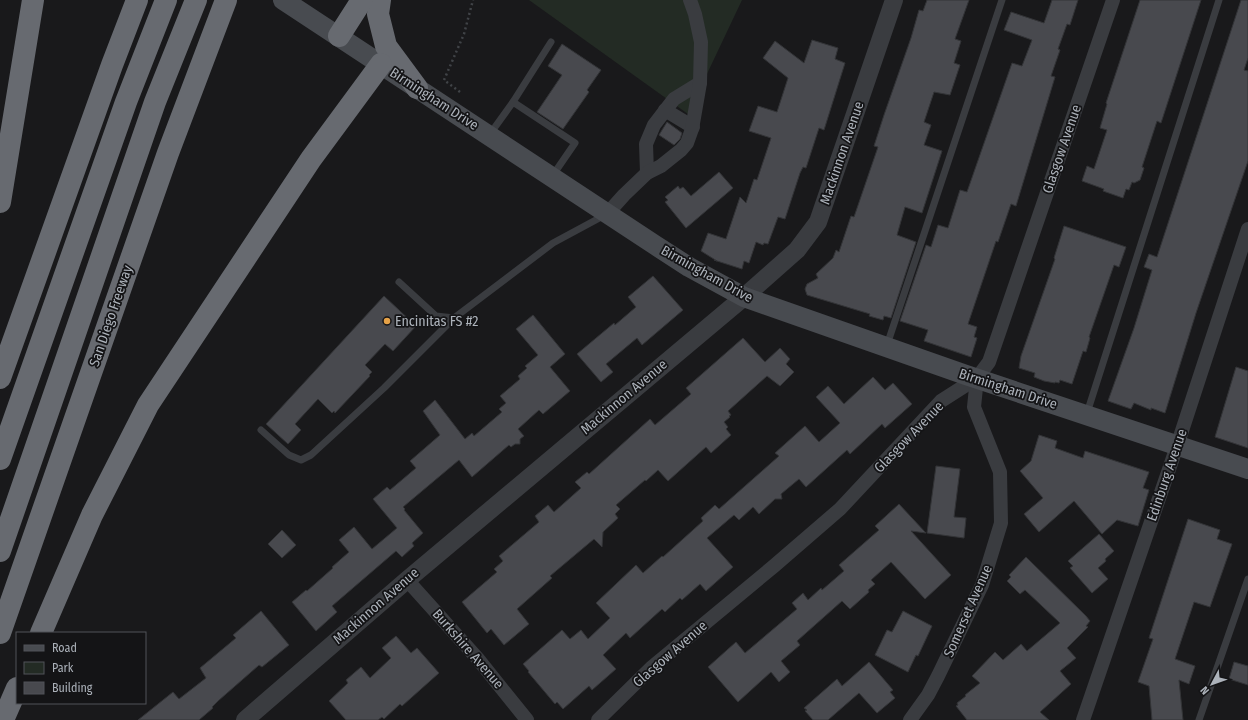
<svg xmlns="http://www.w3.org/2000/svg" width="1248" height="720" font-family="'Fira Sans Condensed',sans-serif">
<style>
.green{fill:#232b24}
.building{fill:#48494e;stroke:#333437}
.lines{fill:none;stroke-linecap:round;stroke-linejoin:round}
.path{stroke:#404347;stroke-width:2.5;stroke-dasharray:2 3;stroke-linecap:butt}
.service{stroke:#3a3c40;stroke-width:7}
.minor{stroke:#3a3c40;stroke-width:14}
.tertiary{stroke:#3a3c40;stroke-width:18}
.secondary{stroke:#484b50;stroke-width:20}
.motorway{stroke:#676a70;stroke-width:22}
.poi-dot{fill:#e5a147;stroke:#141416;stroke-width:1.5}
.labels{text-anchor:middle;dominant-baseline:central;stroke-width:3.5;stroke-linejoin:round;paint-order:stroke}
.street-label{font-size:14px;fill:#acb2ba;stroke:#141416}
.poi-label{font-size:14px;fill:#acb2ba;stroke:#141416;text-anchor:start}
</style>
<rect width="100%" height="100%" fill="#19191b"/>
<polygon class="green" points="529,0 742,0 688,114"/>
<g class="building">
<polygon points="927,0 969,0 955,39 961,41 954,63 960,65 950,95 934,92 924,122 931,125 924,145 942,151 922,213 905,207 897,235 916,242 891,318 884,316 883,320 869,316 870,314 807,295 805,289 807,284 818,278 816,274 833,258 836,250 839,252 851,216 854,217 878,147 874,146 884,115 911,38 919,10 923,11"/>
<polygon points="1052,0 1078,0 1070,25 1067,24 1058,49 1060,50 1051,76 1055,77 1016,206 1011,204 998,242 996,241 968,324 977,327 974,337 977,338 971,357 924,341 928,330 900,321 926,245 931,247 938,225 948,228 960,190 967,192 1012,63 1022,66 1032,40 1004,30 1011,12 1044,23"/>
<polygon points="1140,0 1201,0 1161,123 1157,121 1142,167 1144,168 1140,180 1134,183 1132,182 1129,190 1126,189 1123,198 1103,191 1104,189 1082,181 1087,166 1094,169 1107,130 1100,128 1107,104 1106,103"/>
<polygon points="1241,0 1248,0 1248,58 1244,70 1248,71 1248,161 1196,313 1165,413 1151,408 1151,410 1134,403 1131,409 1108,401 1134,328 1152,270 1144,267 1149,254 1157,257"/>
<polygon points="812,40 838,48 835,59 845,63 824,130 819,128 806,168 803,167 800,173 785,219 778,217 768,244 764,243 763,245 756,242 749,263 744,261 742,269 714,260 717,261 701,251 708,233 726,239 740,197 746,203 754,179 757,180 771,138 749,131 758,106 777,112 788,78 763,58 775,41 804,63"/>
<polygon points="562,44 601,70 587,90 589,92 563,129 537,112 562,75 548,66"/>
<polygon points="667,122 682,133 680,139 674,145 659,135"/>
<polygon points="719,172 733,188 686,228 665,202 668,200 665,197 678,186 680,189 683,187 691,196"/>
<polygon points="1064,226 1126,247 1119,267 1114,265 1089,337 1090,338 1086,352 1083,351 1072,384 1060,380 1059,383 1055,382 1055,383 1044,381 1034,377 1035,373 1019,368 1021,356 1055,259 1054,258"/>
<polygon points="653,276 683,310 642,345 637,338 606,364 613,372 601,382 577,354 614,323 615,325 636,307 628,297"/>
<polygon points="384,296 416,326 393,351 385,344 365,365 372,372 369,375 370,376 335,413 334,411 332,413 318,399 295,424 301,430 288,444 266,424"/>
<polygon points="533,315 565,354 550,367 570,391 543,414 539,410 518,429 524,436 520,439 520,444 515,444 511,447 509,445 472,477 459,460 403,507 405,509 404,510 423,533 412,543 414,546 402,557 396,551 332,606 337,612 316,631 292,602 306,590 307,591 333,568 332,567 349,552 339,540 354,527 372,549 397,528 373,499 387,487 390,490 416,468 410,461 440,435 423,411 435,400 465,439 472,433 474,436 502,412 499,409 506,403 500,396 520,379 518,376 527,368 525,366 538,355 516,329"/>
<polygon points="743,338 765,362 780,348 790,359 786,364 794,372 780,386 767,376 728,411 731,415 729,416 730,417 724,422 728,427 726,429 731,435 711,453 706,447 668,481 658,470 646,481 645,480 616,505 620,509 615,514 618,518 603,532 602,547 594,539 550,576 552,578 517,609 529,624 504,645 491,629 487,633 462,602 497,572 494,569 503,561 499,556 539,522 535,516 548,505 554,512 581,488 575,482 587,472 589,474 650,419 655,425 691,394 686,388"/>
<polygon points="1236,367 1248,371 1248,448 1215,437"/>
<polygon points="873,377 885,390 893,383 912,404 885,428 882,424 850,454 847,450 806,487 799,479 781,494 782,499 775,499 759,514 753,507 739,520 734,515 707,538 733,567 706,591 700,584 682,600 680,598 665,612 662,609 630,638 626,633 603,655 616,669 592,690 589,686 563,709 557,702 555,704 528,672 529,671 523,664 562,630 570,639 581,630 588,639 610,618 596,603 636,565 643,573 662,556 663,557 703,521 701,518 715,505 719,509 779,456 775,453 805,426 819,442 840,423 816,397 828,386 844,404"/>
<polygon points="1039,435 1057,441 1055,448 1083,458 1085,451 1149,472 1143,488 1149,490 1138,526 1117,520 1102,534 1074,501 1039,532 1024,514 1043,498 1020,471 1031,461"/>
<polygon points="936,466 960,469 954,517 966,518 964,538 927,533"/>
<polygon points="899,504 926,533 911,531 951,575 925,599 891,562 871,580 875,584 868,590 869,592 850,609 842,601 797,641 800,645 781,661 790,672 779,682 771,672 738,702 708,667 736,642 745,653 797,609 792,603 803,593 808,600 821,588 822,590 844,571 839,565 879,530 875,526"/>
<polygon points="1188,519 1220,530 1217,539 1232,544 1210,607 1194,602 1175,659 1195,666 1189,684 1179,680 1183,720 1152,720 1149,686 1138,682 1153,639 1149,638"/>
<polygon points="282,530 296,545 282,558 268,544"/>
<polygon points="1099,534 1114,551 1105,559 1106,561 1098,568 1108,579 1092,593 1070,568 1073,566 1068,561"/>
<polygon points="1026,557 1086,616 1090,621 1086,626 1088,627 1067,648 1076,658 1060,671 1071,684 1040,712 1049,720 967,720 956,706 958,705 957,703 966,696 965,695 980,683 972,676 995,652 1003,660 1021,644 1027,651 1060,623 1025,590 1020,594 1007,581 1011,577 1009,575"/>
<polygon points="261,611 289,645 262,667 259,665 258,666 218,701 212,707 213,708 199,720 138,720 173,692 179,699 206,678 200,668 236,638 233,635"/>
<polygon points="903,611 932,626 918,656 916,655 908,672 875,655 887,630 892,632"/>
<polygon points="396,636 411,653 417,648 439,673 402,706 400,704 384,719 382,717 378,720 346,720 329,701 348,683 346,680 361,667 370,678 391,658 382,648"/>
<polygon points="869,662 893,690 890,692 895,698 877,713 859,693 828,720 813,720 805,711 807,710 804,708 837,679 842,686"/>
<polygon points="1234,662 1248,666 1248,685 1229,679"/>
</g>
<g class="lines">
<polyline class="path" points="460,92 444,80 464,34 473,0"/>
<g class="service">
<polyline points="513,102 551,42"/>
<polyline points="490,134 513,102 575,143 553,175"/>
<polyline points="399,282 436,316 454,318"/>
<polyline points="887,345 1002,0"/>
<polyline points="1087,413 1219,0"/>
<polyline points="261,430 289,455 301,460 311,455 384,388 454,318 553,243 605,215"/>
<polyline points="1199,720 1248,579"/>
</g>
<g class="minor">
<polyline points="665,110 693,127"/>
<polyline points="647,173 646,144 654,125 674,99 700,83"/>
<polyline points="607,214 624,195 647,173 661,166 681,150 687,143 692,129 700,83 701,42 695,14 690,0"/>
<polyline points="407,580 478,659 527,720"/>
<polyline points="598,720 651,668 774,566 840,509 941,401 977,378 989,362 1113,0"/>
<polyline points="910,720 928,695 938,676 982,585 1001,523 1000,472 974,407 977,378"/>
<polyline points="1083,720 1177,446 1248,229"/>
</g>
<polyline class="tertiary" points="245,720 407,580 744,297 797,250 818,222 894,0"/>
<polyline class="secondary" points="283,0 655,245 689,267 744,297 966,375 1248,469"/>
<g class="motorway">
<polyline points="380,0 378,14 386,46 417,88"/>
<polyline points="339,36 362,0"/>
<polyline points="0,202 33,0"/>
<polyline points="0,378 112,65 137,0"/>
<polyline points="0,459 126,102 166,0"/>
<polyline points="0,551 155,102 196,0"/>
<polyline points="0,633 168,153 226,0"/>
<polyline points="41,633 92,515 148,405 311,159 381,64"/>
<polyline points="3,720 17,688"/>
</g>
</g>
<circle class="poi-dot" cx="387" cy="321" r="4"/>
<g class="labels">
<g class="street-label">
<text transform="translate(434 99) rotate(33)">Birmingham Drive</text>
<text transform="translate(1062 149) rotate(-71)">Glasgow Avenue</text>
<text transform="translate(842 153) rotate(-71)">Mackinnon Avenue</text>
<text transform="translate(707 274) rotate(29)">Birmingham Drive</text>
<text transform="translate(111 316) rotate(-71)">San Diego Freeway</text>
<text transform="translate(1008 389) rotate(18)">Birmingham Drive</text>
<text transform="translate(624 397) rotate(-40)">Mackinnon Avenue</text>
<text transform="translate(909 437) rotate(-46)">Glasgow Avenue</text>
<text transform="translate(1167 475) rotate(-71)">Edinburg Avenue</text>
<text transform="translate(376 606) rotate(-41)">Mackinnon Avenue</text>
<text transform="translate(968 611) rotate(-66)">Somerset Avenue</text>
<text transform="translate(468 649) rotate(49)">Burkshire Avenue</text>
<text transform="translate(670 654) rotate(-41)">Glasgow Avenue</text>
</g>
<g class="poi-label">
<text x="395" y="321">Encinitas FS #2</text>
</g>
</g>
<rect x="16" y="632" width="130" height="72" fill="#141416" stroke="#515358"/>
<rect x="24" y="645" width="20" height="6" fill="#484b50" stroke="#515358"/>
<text x="52" y="652" font-size="12" fill="#acb2ba">Road</text>
<rect x="24" y="662" width="20" height="12" fill="#232b24" stroke="#515358"/>
<text x="52" y="672" font-size="12" fill="#acb2ba">Park</text>
<rect x="24" y="682" width="20" height="12" fill="#48494e" stroke="#515358"/>
<text x="52" y="692" font-size="12" fill="#acb2ba">Building</text>
<g transform="translate(1212 684) rotate(229)" stroke="#141416" stroke-width="3" paint-order="stroke">
<path d="M0-3L7 15L0 10L-7 15Z" fill="#acb2ba"/>
<text y="-6" font-size="11" font-weight="bold" text-anchor="middle" fill="#acb2ba">N</text>
</g>
</svg>
